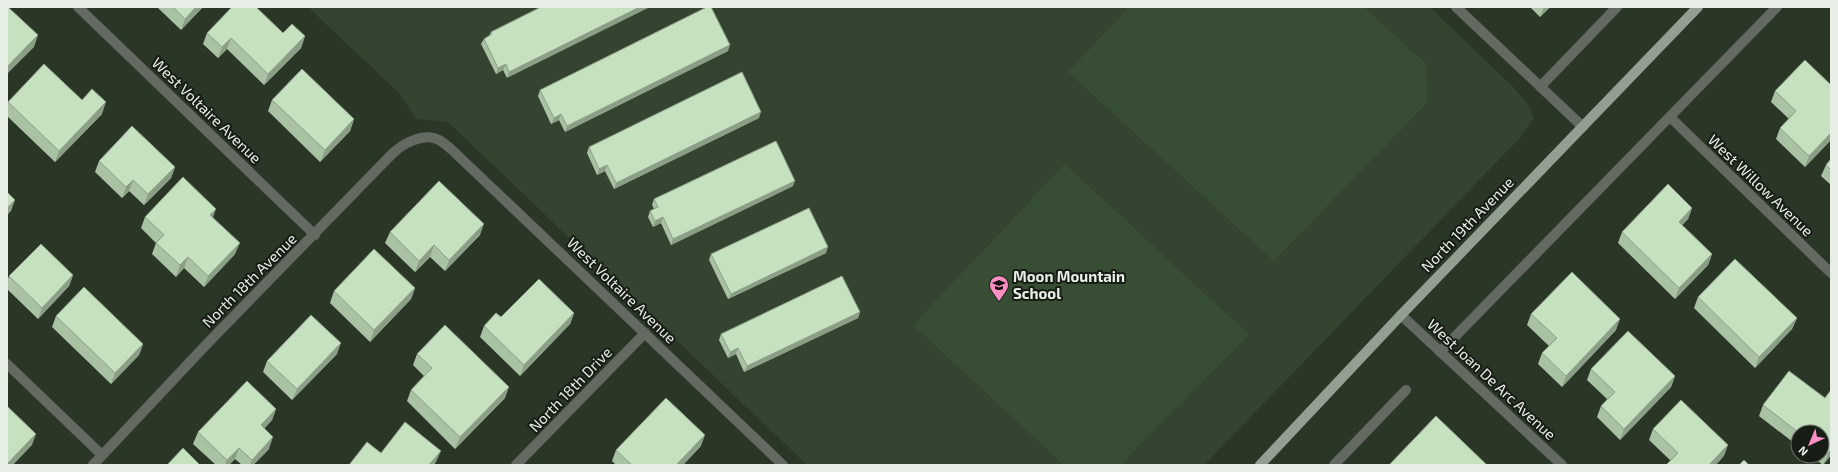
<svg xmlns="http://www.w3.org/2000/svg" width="1838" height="472" font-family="'Exo 2',sans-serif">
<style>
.built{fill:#344430}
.green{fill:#384e34}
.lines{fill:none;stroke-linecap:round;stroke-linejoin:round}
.street{stroke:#646a62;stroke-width:10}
.primary{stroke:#93a091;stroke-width:10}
.wall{fill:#aac2a4}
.shaded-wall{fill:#8b9e86}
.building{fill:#c6e1bf;stroke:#8b9e86}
.labels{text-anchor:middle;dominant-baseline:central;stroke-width:4;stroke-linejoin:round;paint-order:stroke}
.street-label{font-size:15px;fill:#e7efe6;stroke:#171c15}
.poi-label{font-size:15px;font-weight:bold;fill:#e7efe6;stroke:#171c15;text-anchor:start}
</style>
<rect width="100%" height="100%" fill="#2a3727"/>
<polygon class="built" points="308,7 1430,7 1513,87 1528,104 1534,118 1519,139 1204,465 807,465 448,122 416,119 399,93"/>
<g class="green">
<polygon points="1129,7 1364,7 1426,64 1427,103 1274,261 1068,72"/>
<polygon points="1065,164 1249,335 1120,465 1064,465 913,325"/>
</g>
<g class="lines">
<g class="street">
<polyline points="78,7 315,235"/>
<polyline points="1456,7 1582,126"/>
<polyline points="1541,86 1617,7"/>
<polyline points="1671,118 1831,273"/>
<polyline points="1401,315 1562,465"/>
<polyline points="1440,352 1777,7"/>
<polyline points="7,364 102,455"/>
<path d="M93 465 204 347 391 155C402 144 423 132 439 140 443 142 447 146 451 149L783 465"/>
<polyline points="516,465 645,333"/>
<polyline points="1334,465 1406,390"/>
</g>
<polyline class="primary" points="1260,465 1401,315 1698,7"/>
</g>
<g class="wall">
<polygon points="157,7 203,7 181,30"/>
<polygon points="541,7 507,78 503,70 496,74 481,44 484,39 489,36 491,32"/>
<polygon points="1530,7 1550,7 1540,17"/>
<polygon points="207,33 283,33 305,36 301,48 264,85 227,49 218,58 203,44"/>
<polygon points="728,51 565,132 559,120 551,124 538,96 540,90"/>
<polygon points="1775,91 1831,140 1805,167 1776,139 1780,128 1789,119 1771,102"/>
<polygon points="82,100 102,114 55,162 7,116 7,104 8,102"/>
<polygon points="272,100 354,119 350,131 320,162 268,111"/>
<polygon points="759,118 614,189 605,171 597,175 587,153 589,147"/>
<polygon points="1831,159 1831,185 1821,176 1826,165"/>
<polygon points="99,161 175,167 171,178 144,205 129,191 122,198 95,172"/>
<polygon points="793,186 671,245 661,223 653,227 648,217 650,211 654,209 652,205 654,199"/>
<polygon points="1692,208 1688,219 1682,225 1712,254 1708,265 1675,299 1618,243 1622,232"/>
<polygon points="145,217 213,217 235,254 204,287 184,268 176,277 152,254 156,243 141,228"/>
<polygon points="390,232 480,235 445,271 430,257 415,272 385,243"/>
<polygon points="826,253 728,299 709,260 711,254"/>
<polygon points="73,275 69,286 38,319 7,289 7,282 9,276"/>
<polygon points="415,288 411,299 370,342 330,303 334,291"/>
<polygon points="1698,297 1797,318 1792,329 1755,368 1694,308"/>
<polygon points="860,312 858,318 744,372 736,354 728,358 719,340 721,334"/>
<polygon points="574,313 570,324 520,376 480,337 484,326 501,317"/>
<polygon points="1531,314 1616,330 1562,387 1538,364 1542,353 1549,346 1527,325"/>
<polygon points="56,316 143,344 139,355 111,384 52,327"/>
<polygon points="337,354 292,400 263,372 267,361"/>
<polygon points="417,354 505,398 455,449 407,401 411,390 424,376 413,365"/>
<polygon points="1591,369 1675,376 1671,387 1620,440 1597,417 1601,406 1607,399 1587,380"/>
<polygon points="1831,390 1831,455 1823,465 1811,456 1822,456 1822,432 1798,432 1798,446 1759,416 1763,405 1825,398"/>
<polygon points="276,409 272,420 264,429 269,449 253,465 242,465 235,459 229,465 216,465 193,444 198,432"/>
<polygon points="1653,429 1724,456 1670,460 1649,440"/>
<polygon points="701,446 683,465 616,465 612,461 616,450"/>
</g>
<g class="shaded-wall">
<polygon points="196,7 203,7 181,30 185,19"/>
<polygon points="640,7 650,7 507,78 509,72"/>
<polygon points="1544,7 1550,7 1540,17"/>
<polygon points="38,35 34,47 7,74 7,67"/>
<polygon points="305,36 301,48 264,85 268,74"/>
<polygon points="231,38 227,49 218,58 222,47"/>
<polygon points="730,45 728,51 565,132 567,126"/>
<polygon points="506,64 503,70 496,74 498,68"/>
<polygon points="106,102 102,114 55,162 59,151"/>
<polygon points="761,112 759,118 614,189 616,183"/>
<polygon points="561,114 559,120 551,124 554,118"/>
<polygon points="354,119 350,131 320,162 325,150"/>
<polygon points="1831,133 1831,140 1805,167 1809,156"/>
<polygon points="607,165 605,171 597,175 599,169"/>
<polygon points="175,167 171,178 144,205 148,194"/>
<polygon points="133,180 129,191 122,198 126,187"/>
<polygon points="795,181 793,186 671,245 673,239"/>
<polygon points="15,200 11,211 7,215 7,208"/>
<polygon points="1692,208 1688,219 1675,233 1679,222"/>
<polygon points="216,209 212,220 210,215"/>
<polygon points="663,217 661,223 653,227 655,221"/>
<polygon points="484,224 480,235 445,271 449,260"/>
<polygon points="240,243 235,254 204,287 208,276"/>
<polygon points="434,245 430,257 415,272 419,261"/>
<polygon points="828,247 826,253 728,299 731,294"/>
<polygon points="1712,254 1708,265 1675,299 1679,288"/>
<polygon points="188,257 184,268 176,277 180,265"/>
<polygon points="73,275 69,286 38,319 42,308"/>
<polygon points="415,288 411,299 370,342 374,330"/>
<polygon points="860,312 858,318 744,372 747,366"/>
<polygon points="574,313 570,324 520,376 524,365"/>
<polygon points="1797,318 1792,329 1755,368 1759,357"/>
<polygon points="1620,319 1616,330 1562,387 1566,376"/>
<polygon points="341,343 337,354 292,400 297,389"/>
<polygon points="143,344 139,355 111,384 115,373"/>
<polygon points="738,348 736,354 728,358 730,352"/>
<polygon points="1675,376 1671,387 1620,440 1624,429"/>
<polygon points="509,387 505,398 455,449 460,437"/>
<polygon points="276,409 272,420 257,436 261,425"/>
<polygon points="36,434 32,445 13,465 7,465 7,464"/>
<polygon points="705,435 701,446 683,465 676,465"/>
<polygon points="273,437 269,449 253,465 250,465 252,460"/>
<polygon points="1728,445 1724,456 1716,465 1709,465"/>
<polygon points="239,448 235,459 229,465 225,465 227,460"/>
<polygon points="1831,449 1831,455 1823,465 1828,454"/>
<polygon points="441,451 436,462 434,465 429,465"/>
</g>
<g class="building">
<polygon points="7,7 8,7 38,35 7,67"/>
<polygon points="173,7 196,7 185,19"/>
<polygon points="232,7 256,7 283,33 292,24 305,36 268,74 231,38 222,47 207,33"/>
<polygon points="541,7 640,7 509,72 506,64 498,68 484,39 492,34 491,32"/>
<polygon points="707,7 711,7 730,45 567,126 561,114 554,118 540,90"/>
<polygon points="1805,60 1831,85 1831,133 1809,156 1780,128 1796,111 1775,91"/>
<polygon points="44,64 82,100 92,89 106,102 59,151 8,102"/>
<polygon points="302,69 354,119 325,150 272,100"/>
<polygon points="742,72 761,112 616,183 607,165 599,169 589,147"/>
<polygon points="132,126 175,167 148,194 133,180 126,187 99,161"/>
<polygon points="776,141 795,181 673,239 663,217 655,221 650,211 658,207 654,199"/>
<polygon points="1831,159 1831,170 1826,165"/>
<polygon points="183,177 216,209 210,215 240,243 208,276 188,257 180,265 156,243 164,235 145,217"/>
<polygon points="439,181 484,224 449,260 434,245 419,261 390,232"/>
<polygon points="1668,184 1692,208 1679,222 1712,254 1679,288 1622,232"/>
<polygon points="7,192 15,200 7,208"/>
<polygon points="809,208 828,247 731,294 711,254"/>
<polygon points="41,244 73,275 42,308 9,276"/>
<polygon points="374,249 415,288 374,330 334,291"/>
<polygon points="1735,259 1797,318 1759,357 1698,297"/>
<polygon points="1572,272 1620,319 1566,376 1542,353 1557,338 1531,314"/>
<polygon points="842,276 860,312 747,366 738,348 730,352 721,334"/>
<polygon points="539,279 574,313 524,365 484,326 496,313 501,317"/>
<polygon points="84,287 143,344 115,373 56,316"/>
<polygon points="311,315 341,343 297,389 267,361"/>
<polygon points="445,325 509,387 460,437 411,390 432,368 417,354"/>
<polygon points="1628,331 1675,376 1624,429 1601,406 1615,392 1591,369"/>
<polygon points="1789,371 1825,398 1831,390 1831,449 1828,454 1822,450 1822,432 1798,432 1763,405"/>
<polygon points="247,381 276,409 261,425 273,437 252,460 239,448 227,460 198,432"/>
<polygon points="666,398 705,435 676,465 632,465 616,450"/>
<polygon points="1681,400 1728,445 1709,465 1666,465 1678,453 1653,429"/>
<polygon points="7,406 36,434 7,464"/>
<polygon points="1436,416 1487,465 1389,465"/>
<polygon points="405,422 441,451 429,465 349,465 367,442 381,453"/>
<polygon points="183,448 200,465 167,465"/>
<polygon points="1744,460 1749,465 1739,465"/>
</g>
<defs>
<g id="school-pin" transform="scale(1)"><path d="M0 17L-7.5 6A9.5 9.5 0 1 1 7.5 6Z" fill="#fb8fc4" stroke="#171c15"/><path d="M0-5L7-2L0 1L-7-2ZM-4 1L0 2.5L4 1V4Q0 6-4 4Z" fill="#111"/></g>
</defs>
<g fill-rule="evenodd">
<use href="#school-pin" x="999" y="285"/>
</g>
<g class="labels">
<g class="street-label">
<text transform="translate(207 110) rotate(44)">West Voltaire Avenue</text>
<text transform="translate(1761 185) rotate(44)">West Willow Avenue</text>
<text transform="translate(1467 224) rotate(-46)">North 19th Avenue</text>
<text transform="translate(249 280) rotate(-45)">North 18th Avenue</text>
<text transform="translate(622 290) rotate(44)">West Voltaire Avenue</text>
<text transform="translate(1492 379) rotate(43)">West Joan De Arc Avenue</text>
<text transform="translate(570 389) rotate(-46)">North 18th Drive</text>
</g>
<g class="poi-label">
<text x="1013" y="276">Moon Mountain<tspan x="1013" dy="17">School</tspan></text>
</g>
</g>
<rect width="1838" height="472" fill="none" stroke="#e7efe6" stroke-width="16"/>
<g transform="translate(1810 444) rotate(224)"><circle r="19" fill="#171c15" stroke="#6a7069"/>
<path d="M0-3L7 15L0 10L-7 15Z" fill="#fb8fc4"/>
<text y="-6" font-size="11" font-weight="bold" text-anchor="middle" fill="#e7efe6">N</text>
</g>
</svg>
